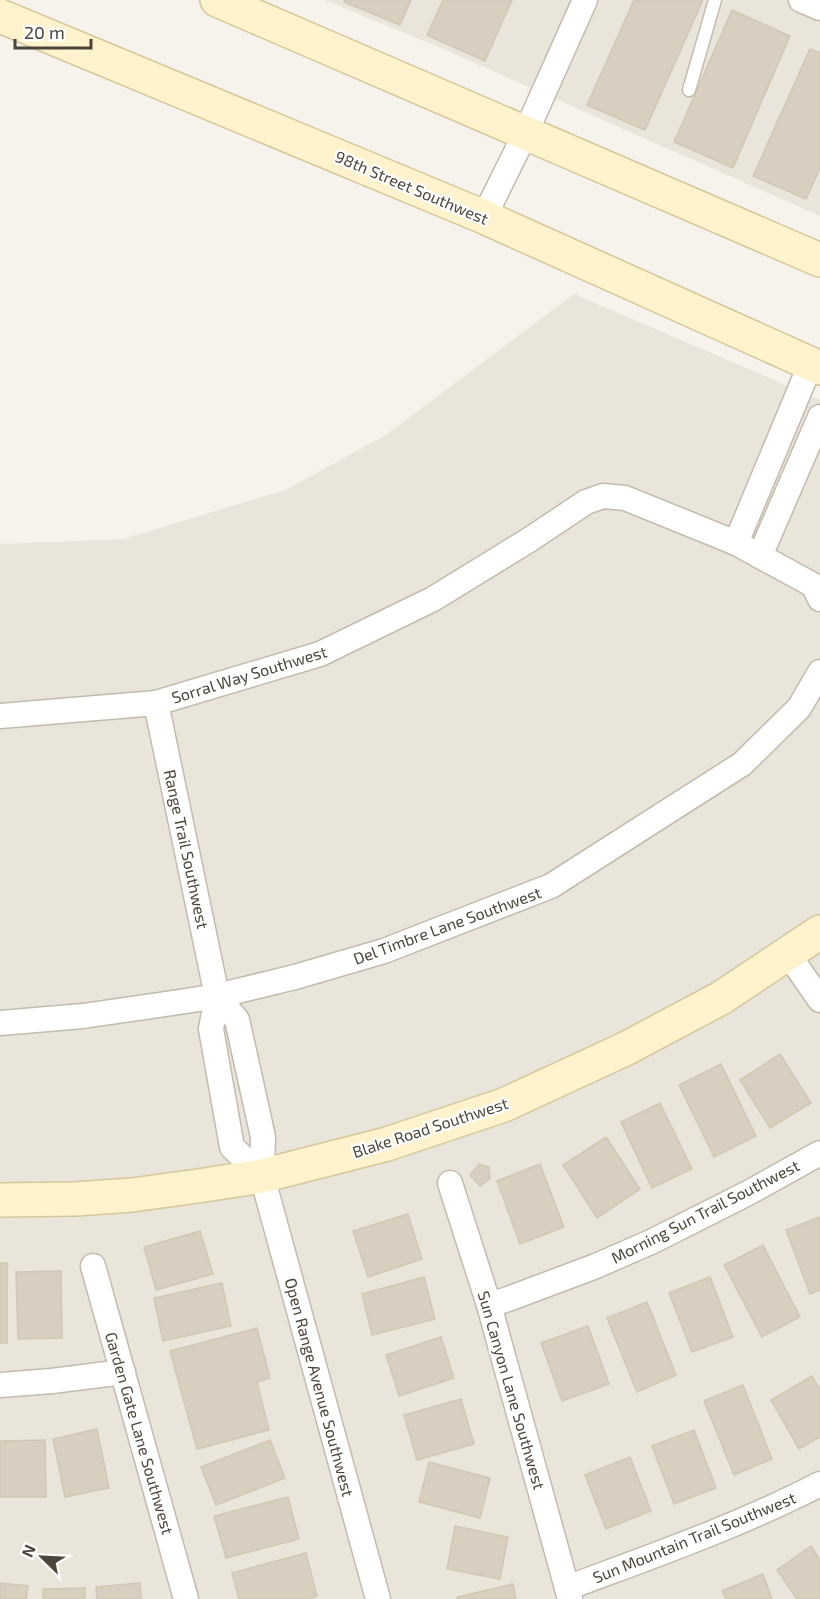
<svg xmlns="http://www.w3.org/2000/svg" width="820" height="1599" font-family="'Exo 2',sans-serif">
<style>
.residential{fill:#eae5da}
.building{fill:#d8cfc1;stroke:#d3c7b4;stroke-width:1.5}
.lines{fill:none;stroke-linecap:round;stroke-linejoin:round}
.lane-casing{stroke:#c2bbae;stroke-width:15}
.street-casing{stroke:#c2bbae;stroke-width:27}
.secondary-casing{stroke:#d6c79b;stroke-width:36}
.lane{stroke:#fff;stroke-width:12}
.street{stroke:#fff;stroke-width:24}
.secondary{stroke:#fff3cd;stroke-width:33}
.labels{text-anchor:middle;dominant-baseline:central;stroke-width:4.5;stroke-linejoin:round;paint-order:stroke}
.street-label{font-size:16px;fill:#4b4439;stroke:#fff}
</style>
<rect width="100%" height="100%" fill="#f6f3ec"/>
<g class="residential">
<polygon points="324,0 820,0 820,216 441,48"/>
<polygon points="574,294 820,400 820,1599 0,1599 0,544 123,539 285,490 386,435"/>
</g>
<g class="building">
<polygon points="345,0 411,0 400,25 344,2"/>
<polygon points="443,0 512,0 485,61 427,35"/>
<polygon points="634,0 703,0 645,130 587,105"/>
<polygon points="732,10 790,36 733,168 674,142"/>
<polygon points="810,49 820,53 820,168 806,199 753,176"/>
<polygon points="780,1054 811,1103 770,1128 740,1080"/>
<polygon points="721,1064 756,1136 714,1157 679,1085"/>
<polygon points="660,1103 692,1169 652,1188 621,1122"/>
<polygon points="606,1137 640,1189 597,1218 563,1165"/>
<polygon points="479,1164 489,1167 490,1179 480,1186 470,1175"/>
<polygon points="540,1164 564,1227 520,1244 497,1181"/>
<polygon points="408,1214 422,1259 368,1277 353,1231"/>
<polygon points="820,1217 820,1290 810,1294 786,1230"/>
<polygon points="200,1231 213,1274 156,1290 144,1247"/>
<polygon points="763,1245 800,1317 762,1337 724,1265"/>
<rect x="0" y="1263" width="7" height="80"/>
<polygon points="61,1271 62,1338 18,1339 16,1272"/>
<polygon points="424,1277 435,1319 372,1335 362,1294"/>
<polygon points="710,1277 733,1337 692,1352 669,1293"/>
<polygon points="222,1283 231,1326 163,1341 154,1298"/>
<polygon points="647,1302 676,1375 637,1392 607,1318"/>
<polygon points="588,1326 609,1384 562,1401 541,1343"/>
<polygon points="257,1328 270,1378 257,1382 269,1430 197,1449 170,1351"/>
<polygon points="441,1337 454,1378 399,1396 386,1355"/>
<polygon points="812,1376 820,1390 820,1437 799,1449 771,1400"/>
<polygon points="743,1385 772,1459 734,1475 704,1401"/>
<polygon points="461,1399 474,1444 417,1460 404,1415"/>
<polygon points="97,1429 109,1488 65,1497 53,1439"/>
<polygon points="694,1430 716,1488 674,1504 652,1446"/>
<polygon points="45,1440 46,1497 0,1497 0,1441"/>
<polygon points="270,1440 285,1478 216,1505 201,1467"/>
<polygon points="630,1457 651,1511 606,1529 585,1475"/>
<polygon points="429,1462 490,1478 480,1518 419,1502"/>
<polygon points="288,1497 299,1539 226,1558 214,1516"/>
<polygon points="455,1526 508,1537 500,1579 447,1569"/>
<polygon points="811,1546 820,1560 820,1599 797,1599 777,1570"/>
<polygon points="306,1553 317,1596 308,1599 239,1599 232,1573"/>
<polygon points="763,1574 772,1599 726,1599 722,1591"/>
<polygon points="0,1583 28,1586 26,1599 0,1599"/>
<polygon points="140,1583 141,1599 97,1599 96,1587"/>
<polygon points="513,1584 516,1599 457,1599 457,1597"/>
<polygon points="85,1588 85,1599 43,1599 43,1589"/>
</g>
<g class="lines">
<g class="lane-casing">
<polyline id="lane" points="689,90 715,0"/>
</g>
<g class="street-casing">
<g id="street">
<polyline points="801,0 820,8"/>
<polyline points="484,217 526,132 585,0"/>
<polyline points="736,543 811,363"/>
<polyline points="760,556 820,417"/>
<polyline points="156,703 217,996 211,1029 232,1147 262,1176"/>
<polyline points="0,716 156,703 320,654 433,599 529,540 586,502 603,496 625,498 736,543 813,585 820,599"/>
<polyline points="788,954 820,1000"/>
<polyline points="217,996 237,1020 238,1024 263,1137 262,1176 378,1599"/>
<polyline points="0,1023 83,1016 186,1001 217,996 295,977 384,951 551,886 742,764 799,708 820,672"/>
<polyline points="450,1183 489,1305 570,1599"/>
<polyline points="93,1266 186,1599"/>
<polyline points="489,1305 508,1299 596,1266 653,1241 748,1193 820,1153"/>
<polyline points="0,1385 52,1381 123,1372"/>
<path d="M567 1588C652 1556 739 1526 820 1484"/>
</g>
</g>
<g class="secondary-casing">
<g id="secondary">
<polyline points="217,0 820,260"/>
<polyline points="0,16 484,217 820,368"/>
<polyline points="0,1200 75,1199 132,1195 198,1186 262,1176 387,1144 504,1105 625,1049 721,998 820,932"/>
</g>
</g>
<use href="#lane" class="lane"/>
<use href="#street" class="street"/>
<use href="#secondary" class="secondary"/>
</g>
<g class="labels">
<g class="street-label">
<text transform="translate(412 187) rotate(23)">98th Street Southwest</text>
<text transform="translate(249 674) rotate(-17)">Sorral Way Southwest</text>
<text transform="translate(187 849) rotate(78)">Range Trail Southwest</text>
<text transform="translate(447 925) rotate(-20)">Del Timbre Lane Southwest</text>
<text transform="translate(430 1127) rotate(-18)">Blake Road Southwest</text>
<text transform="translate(705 1211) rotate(-27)">Morning Sun Trail Southwest</text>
<text transform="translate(320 1387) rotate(75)">Open Range Avenue Southwest</text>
<text transform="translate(512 1390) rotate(74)">Sun Canyon Lane Southwest</text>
<text transform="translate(140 1433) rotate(74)">Garden Gate Lane Southwest</text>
<text transform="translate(694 1537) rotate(-22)">Sun Mountain Trail Southwest</text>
</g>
</g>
<g transform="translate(42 1557) rotate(294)" stroke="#ffffff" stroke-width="4.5" paint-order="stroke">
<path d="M0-4.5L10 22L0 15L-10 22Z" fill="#4b4439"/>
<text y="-9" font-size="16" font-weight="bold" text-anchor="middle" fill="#4b4439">N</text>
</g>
<path d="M15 39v9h76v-9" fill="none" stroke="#4b4439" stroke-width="3"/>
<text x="24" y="39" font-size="18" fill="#4b4439" stroke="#ffffff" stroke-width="4.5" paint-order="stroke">20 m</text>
</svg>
